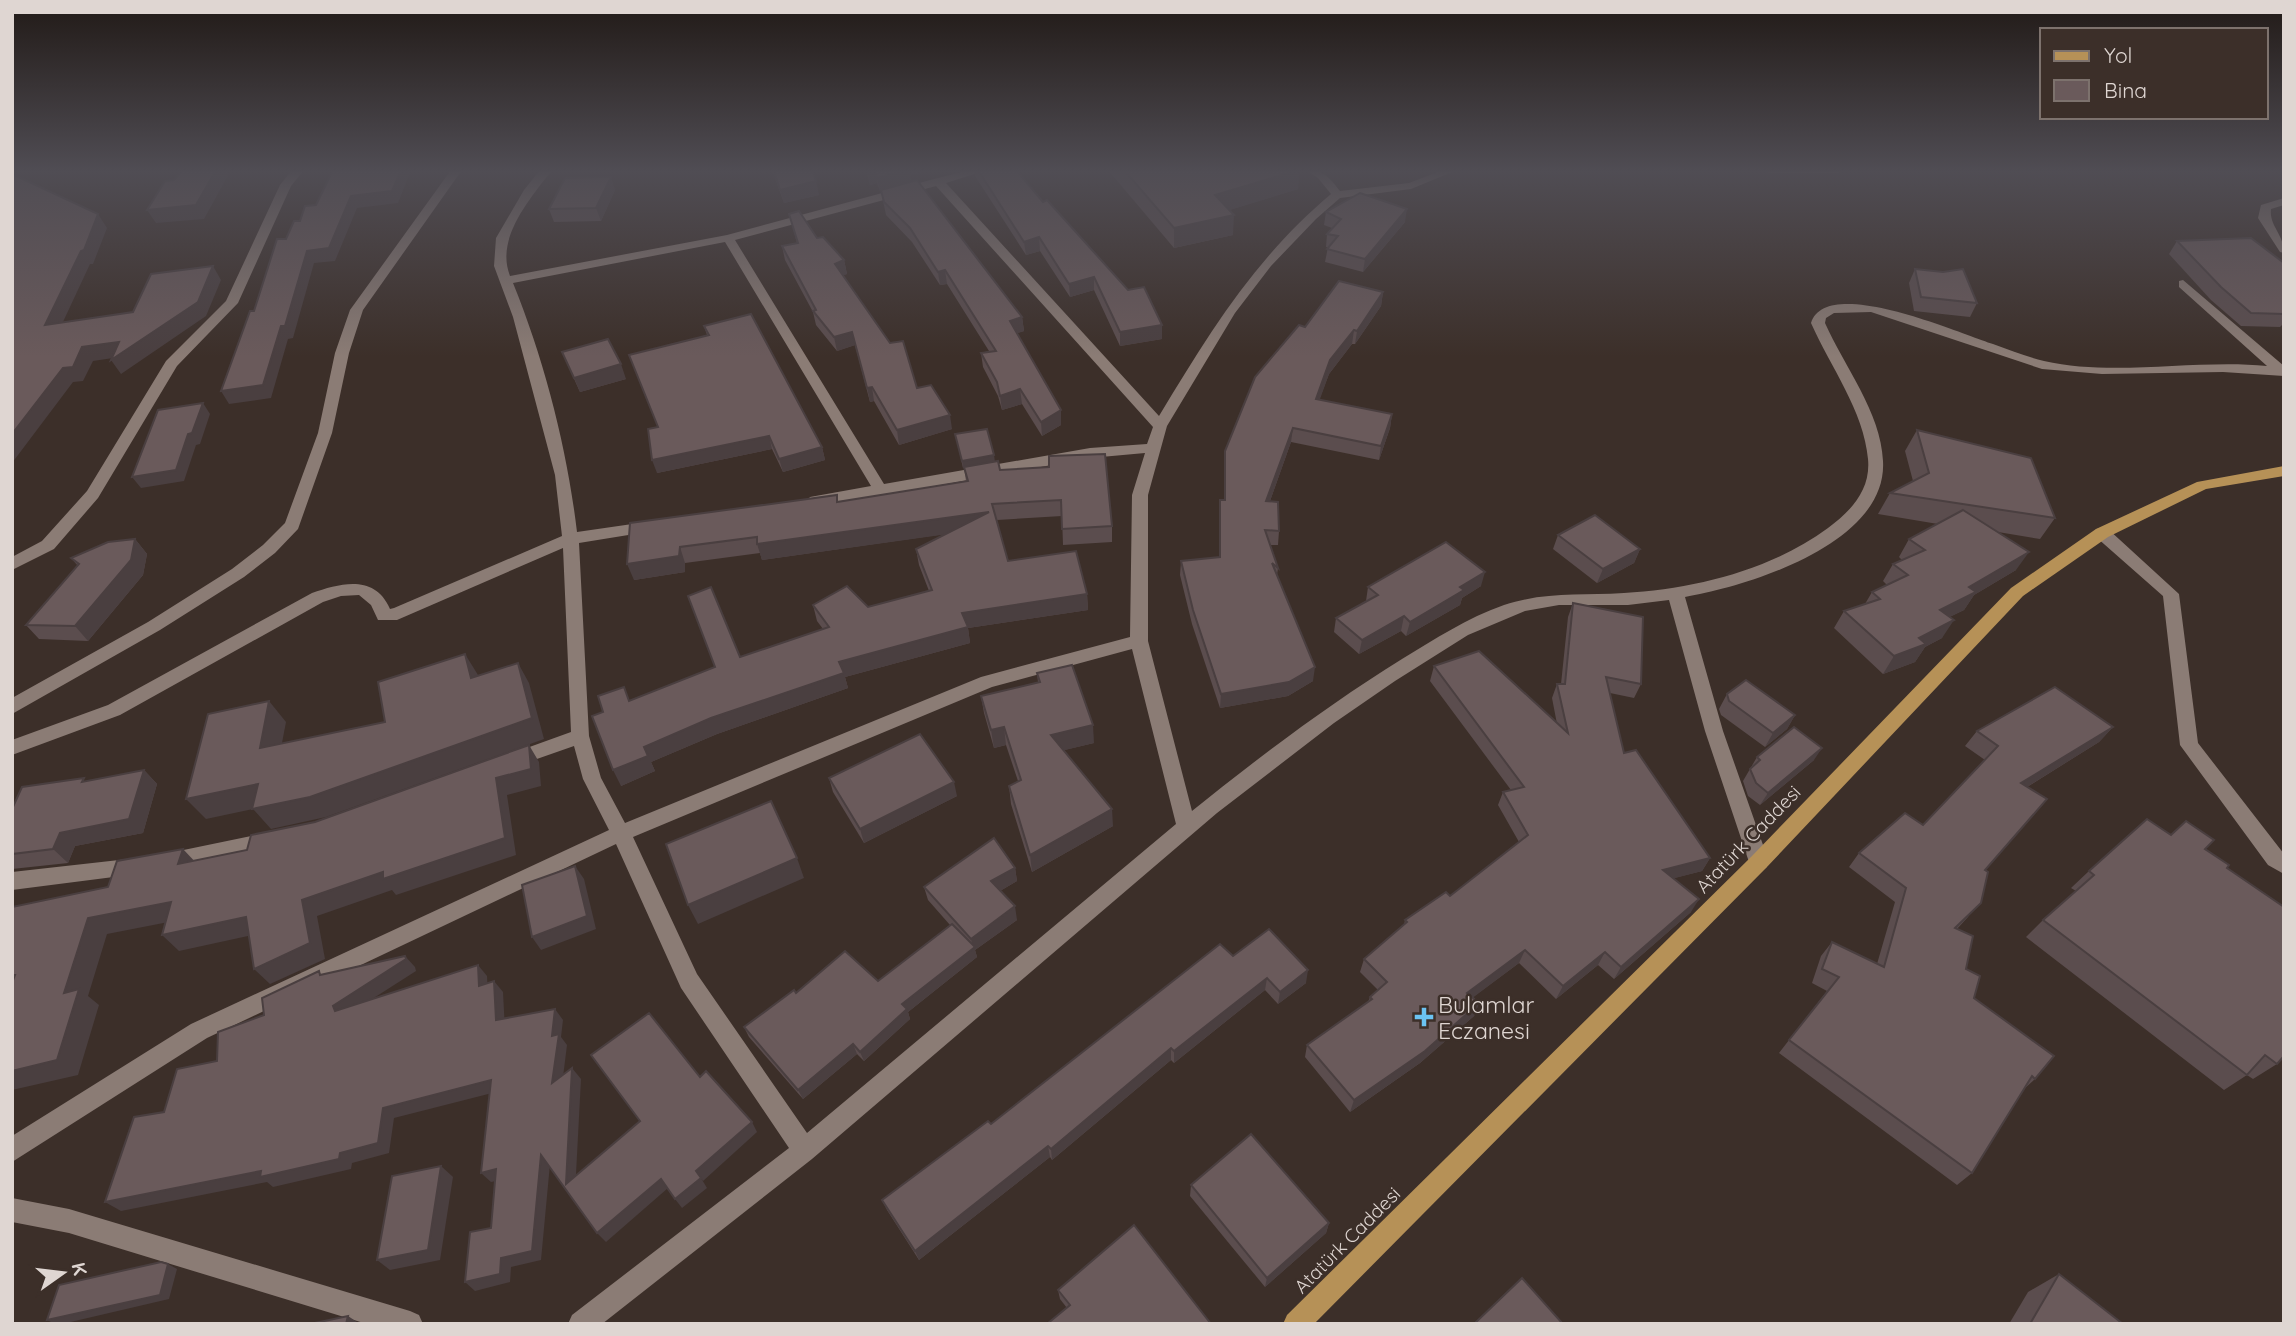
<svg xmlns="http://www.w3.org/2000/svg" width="2296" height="1336" font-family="Quicksand,sans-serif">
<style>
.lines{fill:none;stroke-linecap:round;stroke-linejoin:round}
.minor{fill:#8b7c75;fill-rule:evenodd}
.major{fill:#b69157;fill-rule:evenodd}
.wall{fill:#5b4d4e}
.shaded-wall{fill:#4a3f40}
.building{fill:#6a5a5b;stroke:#4a3f40;stroke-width:2}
.poi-dot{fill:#6bc3f2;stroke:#3c2f29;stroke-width:2.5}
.labels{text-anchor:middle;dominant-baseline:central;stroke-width:5;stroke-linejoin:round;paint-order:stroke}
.street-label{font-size:19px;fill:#dfd6d2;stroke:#3c2f29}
.near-poi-label{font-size:23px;fill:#dfd6d2;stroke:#3c2f29;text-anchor:start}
</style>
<rect width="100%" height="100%" fill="#3c2f29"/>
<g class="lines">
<g class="minor">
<polygon points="292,170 304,170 291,186 238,303 177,366 98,498 54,549 12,570 12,557 42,541 87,491 166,361 226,301 280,185"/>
<polygon points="451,170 462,170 363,310 349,353 332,433 298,529 275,553 244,577 160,630 12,714 12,698 148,622 232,569 263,545 285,523 318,433 335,353 350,310"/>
<path d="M540 170H552C530 199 495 238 510 276L727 235 934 179 970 170H987L946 183 1159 416C1210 332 1254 259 1331 194L1318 178 1306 170C1324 170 1329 177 1340 191L1409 183 1443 170H1457L1411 189 1340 198 1316 219 1271 266 1235 313 1167 426 1148 495V641L1192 811C1259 757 1328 705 1402 659 1435 639 1467 618 1504 605 1547 591 1581 596 1624 593 1695 589 1771 570 1828 528 1851 511 1871 490 1868 459 1864 411 1830 366 1811 323 1826 274 1961 334 1993 344 2010 350 2027 357 2044 361 2114 377 2195 359 2267 366L2179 287V281L2183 280 2284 366V376L2223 372 2102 374 2042 369 1871 312 1834 313 1826 318 1825 323C1844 366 1881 412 1883 461 1888 543 1749 586 1685 597L1723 731 1769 862 1766 868 1759 870 1752 868 1749 862 1705 731 1669 600 1628 605H1559L1525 611 1468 635 1395 681 1334 723 1217 813 812 1159 602 1324H568L572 1315 789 1148 681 988 616 844 207 1038 12 1162V1136L191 1024 609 830 583 779 574 746 514 767 507 765 505 760 507 755 571 732 563 548 397 620H378L371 605 359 595 341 596 323 602 120 715 12 755V740L108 705 312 593C341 583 375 574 390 609L394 608 562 536 555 475 513 317 494 266 496 238 524 190ZM936 186 1153 427 1147 444 1090 448 884 484 735 240ZM725 242 871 486 810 497 807 501 810 505 881 496 1090 458 1145 453 1132 495 1130 637 981 677 625 823 601 778 589 736 579 543 653 531 661 526 653 521 577 532C567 448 545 362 513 283ZM1132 649 1176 824 807 1133 697 974 633 837 992 687Z"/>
<polygon points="1763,170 1844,170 1838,173 1769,173"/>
<path d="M2284 198V205L2271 209C2269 226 2284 234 2284 253L2280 252 2258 218 2261 205Z"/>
<polygon points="2102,528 2108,529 2179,594 2198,743 2284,854 2284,874 2268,865 2180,745 2163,596 2096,537 2094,533 2096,529"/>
<polygon points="271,832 278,834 281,840 278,846 271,848 169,869 162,867 159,861 162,855 169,853"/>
<polygon points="137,858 144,860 147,866 144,872 137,874 12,890 12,872"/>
<polygon points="12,1198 69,1209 410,1311 419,1315 423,1324 367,1324 69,1233 12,1222"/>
</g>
<polygon class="major" points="2284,466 2284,476 2206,489 2108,537 2023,596 1766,868 1314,1324 1283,1324 1287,1315 1752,856 2011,588 2096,529 2197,482"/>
</g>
<g class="wall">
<polygon points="772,170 812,170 819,195 784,203"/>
<polygon points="866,170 935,170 910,175 911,182 1022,317 1024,331 1017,333 1061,410 1061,425 1042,436 1022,404 1002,410 998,396 983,367 981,353 989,351 947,284 940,285 912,242 886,215 881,191 880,191 877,183 870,185"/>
<polygon points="975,170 1016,170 1162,339 1120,346 1094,290 1070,297 1040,251 1026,255 975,176"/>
<polygon points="1108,170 1299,170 1298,189 1229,210 1233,235 1174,248"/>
<polygon points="615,190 601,221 554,222 549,209"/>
<polygon points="1326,212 1405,222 1363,272 1325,262 1328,247 1326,247 1327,234 1332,228 1324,225"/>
<polygon points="789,214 844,260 847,274 843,275 917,388 952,429 899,445 874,401 870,402 855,345 837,351 816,325 813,312 785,260 782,246 797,243"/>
<polygon points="2177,241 2284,263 2284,323 2280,327 2241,326 2211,300 2169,254"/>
<polygon points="1915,269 1977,303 1970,317 1914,311 1909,283"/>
<polygon points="1383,292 1381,306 1355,344 1352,344 1329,374 1319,400 1392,414 1390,428 1379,460 1291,442 1270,501 1279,531 1278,545 1270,545 1278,568 1277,575 1313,681 1288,696 1220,708 1192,624 1180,575 1181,561 1219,557 1220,500 1224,500 1225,451 1305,327"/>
<polygon points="704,326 822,447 825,460 783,472 772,449 657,473 658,427 629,355 707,335"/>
<polygon points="562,352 626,379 580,392"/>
<polygon points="1917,430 2055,518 2040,539 1998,532 2016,570 1974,595 1964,610 1949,617 1942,638 1925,647 1915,662 1883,674 1834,628 1844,611 1865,604 1872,592 1887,585 1883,581 1893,564 1902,560 1899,557 1909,539 1938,524 1878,514 1890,493 1913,481 1905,451"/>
<polygon points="955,434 995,462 1000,470 1112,526 1112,542 1063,545 1062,516 997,520 1008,561 1087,594 1088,610 968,628 970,643 845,677 848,688 717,734 651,762 655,771 621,786 631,701 740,657 823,629 817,621 813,605 868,607 929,591 919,565 916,549 945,534 762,560 760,553 685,563 685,572 634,580 630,523 838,502 966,481 964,468 963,468"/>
<polygon points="1558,535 1640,549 1634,563 1597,583 1553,549"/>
<polygon points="135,539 147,554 143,575 88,641 39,639 26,625 78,566 71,558"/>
<polygon points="1481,586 1462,598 1460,605 1406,636 1401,631 1359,654 1334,632 1336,618 1366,601 1368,587"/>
<polygon points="1573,603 1641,684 1634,698 1610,693 1624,753 1710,858 1702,871 1674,878 1691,912 1614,979 1598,965 1556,999 1519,963 1473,997 1479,1003 1474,1016 1420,1063 1350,1112 1305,1057 1307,1045 1368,1002 1370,997 1378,990 1360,972 1364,959 1404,925 1405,920 1450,896 1519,842 1498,805 1503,792 1511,790 1430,681 1434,666 1557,724 1552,698 1557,684 1561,684 1568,617"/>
<polygon points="1037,673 1094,743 1064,750 1113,826 1032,872 1011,804 1009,786 1018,781 1006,745 994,748 984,713 981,696 1038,682"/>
<polygon points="1727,694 1795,715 1787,729 1765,747 1721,715 1719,709"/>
<polygon points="2113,727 2099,742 2027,787 1985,870 1968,917 1957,929 1966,969 1974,998 2035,1079 2024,1089 1972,1173 1957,1185 1779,1053 1827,991 1812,983 1821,956 1832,942 1877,964 1895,902 1849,867 1859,853 1923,825 1985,760 1965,746 1977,731"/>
<polygon points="1757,757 1814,760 1760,805 1748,796 1743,781"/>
<polygon points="144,770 157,784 143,833 75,846 68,863 12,869 12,809 87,781"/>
<polygon points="829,778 957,796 864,843 833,792"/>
<polygon points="2171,835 2205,849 2227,868 2277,1064 2253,1079 2247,1075 2224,1090 2026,937 2043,920 2076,891 2071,888 2089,871"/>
<polygon points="1015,868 1017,881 1000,891 1017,920 975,950 977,957 908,1012 910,1019 864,1061 857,1054 803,1099 749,1037 744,1027 878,981 950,925 928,900 924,887"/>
<polygon points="1233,956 1306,983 1278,1004 1265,990 1174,1063 1171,1060 1052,1160 1050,1157 919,1260 887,1210 882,1200"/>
<polygon points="1191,1185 1329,1223 1326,1233 1265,1287 1190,1196"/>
<polygon points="2059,1274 2123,1324 2009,1324 2028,1292"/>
<polygon points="1058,1290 1211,1324 1067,1308 1060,1299"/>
</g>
<g class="shaded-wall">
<polygon points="49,170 64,170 52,174"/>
<polygon points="216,170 231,170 204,219 156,223 147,210"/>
<polygon points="401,170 411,170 398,203 357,208 335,261 314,263 293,338 288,339 271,398 229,404 221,391 281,326 307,251 351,196"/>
<polygon points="875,170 877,183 870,185 868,172"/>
<polygon points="905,170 935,170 910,175 911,182 880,191 877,178"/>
<polygon points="1299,170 1298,189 1214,215 1215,195"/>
<polygon points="611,177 615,190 601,221 596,208"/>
<polygon points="816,181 819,195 784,203 780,190"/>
<polygon points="1407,209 1405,222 1363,272 1365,259"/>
<polygon points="98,214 107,228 93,264 90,264 55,339 45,325"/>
<polygon points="1234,215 1233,235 1174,248 1174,228"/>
<polygon points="1039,237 1040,251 1026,255 1024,242"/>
<polygon points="844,260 847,274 838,277 835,264"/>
<polygon points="213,266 221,280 206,316 121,374 111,360 113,358 93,361 83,381 73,382 12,463 12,434 63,368 82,347"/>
<polygon points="945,270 947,284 940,285 938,272"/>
<polygon points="1094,277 1094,290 1070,297 1069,284"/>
<polygon points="1383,292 1381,306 1355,344 1357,331"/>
<polygon points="1022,317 1024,331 1012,335 1010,321"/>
<polygon points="1162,325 1162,339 1120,346 1120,332"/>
<polygon points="1354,330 1352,344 1329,374 1315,413 1316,399 1330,360"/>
<polygon points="852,332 855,345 837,351 834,337"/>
<polygon points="621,364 626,379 580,392 574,378"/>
<polygon points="872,387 874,401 870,402 867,388"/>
<polygon points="1020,389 1022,404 1002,410 1000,396"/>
<polygon points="203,403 210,414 200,444 196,445 184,481 141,488 132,477"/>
<polygon points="1061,410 1061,425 1042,436 1041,422"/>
<polygon points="1392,414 1390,428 1379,460 1381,446"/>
<polygon points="950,415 952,429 899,445 897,430"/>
<polygon points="1293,428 1291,442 1265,515 1266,501"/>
<polygon points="769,436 772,449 657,473 652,460"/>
<polygon points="822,447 825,460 783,472 779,459"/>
<polygon points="994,455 995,462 963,468 962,461"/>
<polygon points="989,512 991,528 762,560 757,544"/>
<polygon points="135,539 147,554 143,575 88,641 75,626"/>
<polygon points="680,547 685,563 685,572 634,580 627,564"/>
<polygon points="1640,549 1634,563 1597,583 1603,569"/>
<polygon points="2029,552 2016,570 1974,595 1964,610 1928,628 1940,610 1969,587"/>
<polygon points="1485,572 1481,586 1462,598 1460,605 1406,636 1410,622 1460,587"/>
<polygon points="1087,594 1088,610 968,628 970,643 845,677 848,688 717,734 651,762 655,771 621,786 613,770 644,747 839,662 962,613"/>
<polygon points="1404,616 1401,631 1359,654 1362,640"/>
<polygon points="1954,620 1942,638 1925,647 1915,662 1883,674 1894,656 1919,638"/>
<polygon points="465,654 478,675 483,699 471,678"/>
<polygon points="518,663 529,683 544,739 326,817 271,829 253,809 206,819 186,799 258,784"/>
<polygon points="1315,667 1313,681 1288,696 1220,708 1221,694"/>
<polygon points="269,701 286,722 277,769 260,748"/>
<polygon points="1795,715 1787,729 1765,747 1773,733"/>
<polygon points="1093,725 1094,743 1053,753 1051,735"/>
<polygon points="1004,727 1006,745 994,748 991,730"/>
<polygon points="2113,727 2099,742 2009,798 2021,783"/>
<polygon points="529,745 539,762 541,786 507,795 516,855 396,895 392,890 317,916 325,959 270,984 254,969 302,900 496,778"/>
<polygon points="1822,748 1814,760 1760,805 1768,793"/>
<polygon points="144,770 157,784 143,833 75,846 68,863 53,849 60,833"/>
<polygon points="954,782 957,796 864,843 860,829"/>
<polygon points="1112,809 1113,826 1032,872 1030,855"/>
<polygon points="183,849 199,866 178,864"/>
<polygon points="797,858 804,878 698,924 688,905"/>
<polygon points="1710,858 1702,871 1656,883 1663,870"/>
<polygon points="575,866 584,879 596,929 541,950 532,937"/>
<polygon points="1015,868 1017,881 993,895 991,881"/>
<polygon points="1699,899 1691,912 1614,979 1621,967"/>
<polygon points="171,902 189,918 107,934 88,996 99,1005 78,1075 12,1090 12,1071 64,993 88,918"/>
<polygon points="1015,906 1017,920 975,950 977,957 908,1012 910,1019 864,1061 860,1052 902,1004 973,948 971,939"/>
<polygon points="246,917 262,933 179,951 162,935"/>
<polygon points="1525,950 1519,963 1463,1005 1467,993"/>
<polygon points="1605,952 1598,965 1556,999 1563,986"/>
<polygon points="405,956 415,967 416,971 344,1017 335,1011 333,1006"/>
<polygon points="478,965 487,976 488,997 479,986"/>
<polygon points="1308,970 1306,983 1278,1004 1280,992"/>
<polygon points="1267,978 1265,990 1174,1063 1174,1051"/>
<polygon points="494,981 503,992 505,1031 496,1020"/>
<polygon points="1479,1003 1474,1016 1420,1063 1350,1112 1354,1100"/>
<polygon points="555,1009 563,1020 561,1037 567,1045 561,1093 552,1083 552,1036"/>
<polygon points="853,1044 857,1054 803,1099 798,1090"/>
<polygon points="1171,1048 1171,1060 1052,1160 1051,1149"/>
<polygon points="572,1068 581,1079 575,1193 566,1184"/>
<polygon points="491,1080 500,1091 394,1118 389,1153 352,1163 351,1169 273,1187 267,1182 121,1211 105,1202 340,1153 383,1108"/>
<polygon points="752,1122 757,1132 703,1181 696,1171"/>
<polygon points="1048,1146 1050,1157 919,1260 915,1251"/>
<polygon points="541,1155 550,1164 541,1260 511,1267 510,1282 475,1291 465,1282 501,1258"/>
<polygon points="441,1166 453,1177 440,1260 390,1270 377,1260"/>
<polygon points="496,1169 506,1179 491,1182 481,1173"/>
<polygon points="701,1178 707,1188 682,1208 675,1199"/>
<polygon points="661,1179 668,1188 606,1242 597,1233"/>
<polygon points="1329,1223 1326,1233 1265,1287 1267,1278"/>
<polygon points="168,1264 177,1269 169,1299 62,1324 55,1324 47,1320"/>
<polygon points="348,1316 360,1324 346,1324"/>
</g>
<g class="building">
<polygon points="183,170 216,170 196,205 147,210 165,181 174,180"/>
<polygon points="333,170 401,170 392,191 351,196 329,248 307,251 285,326 281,326 263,385 221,391 250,311 254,311 277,239 286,239 294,221 300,221 305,206 316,205"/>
<polygon points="774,170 812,170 816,181 780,190"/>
<polygon points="867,170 908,170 877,178 875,170 868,172"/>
<polygon points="978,170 1016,170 1043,202 1047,200 1128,290 1144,287 1162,325 1120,332 1094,277 1069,284 1039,237 1024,242"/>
<polygon points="1124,170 1299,170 1215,195 1234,215 1174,228"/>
<polygon points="12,174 98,214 84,250 81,251 45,325 133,312 151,274 213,266 198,302 111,360 119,342 82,347 73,367 63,368 12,434"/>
<polygon points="611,177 596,208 549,209 565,178"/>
<polygon points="917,180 1022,317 1010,321 1061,410 1041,422 1020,389 1000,396 997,382 981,353 996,351 945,270 938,272 910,228 884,202 881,190"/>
<polygon points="1360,193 1407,209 1365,259 1327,249 1338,236 1327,234 1341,219 1326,212"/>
<polygon points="799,211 817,238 823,237 844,260 835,264 890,343 903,341 917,388 931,385 950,415 897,430 872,387 867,388 852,332 834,337 813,311 816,310 782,246 798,243 789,214"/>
<polygon points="2251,238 2284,263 2284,314 2251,313 2221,287 2177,241"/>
<polygon points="1915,269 1943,272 1963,269 1977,303 1921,297"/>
<polygon points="1339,281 1383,292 1357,331 1354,330 1330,360 1316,399 1392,414 1381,446 1293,428 1266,501 1278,502 1279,531 1265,530 1278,568 1272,563 1315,667 1289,682 1221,694 1193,610 1181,561 1220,557 1220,500 1225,500 1225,451 1255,377 1299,325 1305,327"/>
<polygon points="751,314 822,447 779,459 769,436 652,460 648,429 658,427 629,355 709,335 704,326"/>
<polygon points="608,339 621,364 574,378 562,352"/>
<polygon points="203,403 192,433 188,434 176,470 132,477 158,410"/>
<polygon points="987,429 994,455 962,461 955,434"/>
<polygon points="1917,430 2031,458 2055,518 1890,493 1929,473"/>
<polygon points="1105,454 1112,526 1062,529 1061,500 992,504 1008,561 1076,551 1087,594 962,613 968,627 839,662 844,673 711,718 644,747 648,756 613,770 592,716 603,712 598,696 624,687 629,701 715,667 688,596 711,587 740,657 829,627 813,605 847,586 868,607 932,590 916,549 989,512 757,544 757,537 680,547 679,556 627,564 630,523 837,495 837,502 968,481 964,467 998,461 1000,470 1049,467 1049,456"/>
<polygon points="1963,510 2029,552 1969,587 1976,592 1940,610 1954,620 1919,638 1926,644 1894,656 1844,611 1880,599 1872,592 1908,575 1893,564 1925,550 1909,539"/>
<polygon points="1595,515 1640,549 1603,569 1558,535"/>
<polygon points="135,539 131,560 75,626 26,625 79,564 71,558 108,542"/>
<polygon points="1446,542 1485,572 1460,587 1464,590 1410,622 1404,616 1362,640 1336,618 1378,595 1368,587"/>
<polygon points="1573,603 1643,617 1641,684 1606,677 1624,753 1636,750 1710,858 1663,870 1699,899 1621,967 1605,952 1563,986 1525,950 1467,993 1479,1003 1425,1051 1354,1100 1307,1045 1372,999 1370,997 1387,982 1364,959 1407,922 1405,920 1446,892 1450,896 1528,835 1503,792 1524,787 1434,666 1479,651 1568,733 1557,684 1565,684"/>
<polygon points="465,654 471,678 518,663 532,718 310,797 252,809 258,784 186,799 208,714 269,701 260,748 385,722 378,682"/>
<polygon points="1072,665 1093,725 1051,735 1112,809 1030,855 1009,786 1021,780 1004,727 991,730 981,696 1040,682 1037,673"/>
<polygon points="1746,680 1795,715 1773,733 1729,701 1727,694"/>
<polygon points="2055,687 2113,727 2021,783 2047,799 1985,870 1988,872 1981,903 1955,928 1973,936 1966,969 1980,976 1974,998 2054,1056 2035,1079 2032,1076 1972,1173 1789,1040 1839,977 1822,969 1832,942 1884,967 1906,888 1859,853 1905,813 1923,825 1998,746 1977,731"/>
<polygon points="1794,727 1822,748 1768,793 1756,783 1750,769 1760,760 1757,757"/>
<polygon points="920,734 954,782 860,829 829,778"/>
<polygon points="529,745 531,769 496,778 505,838 383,879 383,872 302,900 310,943 254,969 246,917 162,935 171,902 88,918 64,993 79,989 57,1060 12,1071 12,983 15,975 12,975 12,907 108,887 117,861 183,849 178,864 247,850 251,835 315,822"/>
<polygon points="144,770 129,819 60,833 53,849 12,854 12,809 22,787 84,778 82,782"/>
<polygon points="771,801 797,858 688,905 666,844"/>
<polygon points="2147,819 2171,835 2186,821 2214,840 2205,849 2229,865 2227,868 2284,907 2284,1056 2277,1064 2265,1055 2247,1075 2043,920 2094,875 2089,871"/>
<polygon points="994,838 1015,868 991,881 1015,906 971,939 924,887"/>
<polygon points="575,866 587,916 532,937 522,885"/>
<polygon points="952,924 975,947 902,1004 907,1009 860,1052 853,1044 798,1090 744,1027 794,990 796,993 845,951 878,981"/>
<polygon points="1269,929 1308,970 1280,992 1267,978 1174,1051 1171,1048 1051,1149 1048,1146 915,1251 882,1200 988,1121 991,1124 1220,944 1233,956"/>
<polygon points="405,956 406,959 333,1006 335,1011 478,965 479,986 494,981 496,1020 555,1009 552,1036 559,1034 552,1083 572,1068 566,1184 640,1121 591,1055 649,1013 700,1077 706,1071 752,1122 696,1171 701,1178 675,1199 661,1179 597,1233 541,1155 532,1251 501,1258 500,1274 465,1282 470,1232 491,1228 496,1169 481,1173 491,1080 383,1108 378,1143 340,1153 339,1159 260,1177 261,1171 105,1202 134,1117 164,1112 177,1069 217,1061 218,1032 264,1015 262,998 319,971 320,975"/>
<polygon points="1251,1134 1329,1223 1267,1278 1191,1185"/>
<polygon points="441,1166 428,1250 377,1260 392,1176"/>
<polygon points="1134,1225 1211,1324 1047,1324 1070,1305 1058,1290"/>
<polygon points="161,1262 168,1264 160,1295 47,1320 59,1285"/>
<polygon points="2059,1274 2123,1324 2030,1324"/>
<polygon points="1522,1278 1563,1324 1474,1324"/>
<polygon points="348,1316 346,1324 310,1324"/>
</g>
<linearGradient id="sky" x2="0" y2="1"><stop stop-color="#211a17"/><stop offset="0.48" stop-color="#504d54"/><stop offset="1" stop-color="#504d54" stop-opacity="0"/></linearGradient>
<rect width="2296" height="357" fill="url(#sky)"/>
<path class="poi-dot" d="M1420.5 1006.5h7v7h7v7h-7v7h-7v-7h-7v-7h7z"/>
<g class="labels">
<g class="street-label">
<text transform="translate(1748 839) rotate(-46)">Atatürk Caddesi</text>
<text transform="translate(1347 1240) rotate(-45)">Atatürk Caddesi</text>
</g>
<g class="near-poi-label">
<text x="1438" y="1004">Bulamlar<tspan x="1438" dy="26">Eczanesi</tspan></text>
</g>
</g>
<rect width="2296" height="1336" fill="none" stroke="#dfd6d2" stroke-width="28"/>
<rect x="2040" y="28" width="228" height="91" fill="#3c2f29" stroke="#7d726d" stroke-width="2"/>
<rect x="2054" y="51" width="35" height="10" fill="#b69157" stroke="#7d726d" stroke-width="2"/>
<text x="2104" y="63" font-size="21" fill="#dfd6d2">Yol</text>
<rect x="2054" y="80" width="35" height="21" fill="#6a5a5b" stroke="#7d726d" stroke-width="2"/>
<text x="2104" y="98" font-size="21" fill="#dfd6d2">Bina</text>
<g transform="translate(63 1273) rotate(76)" stroke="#3c2f29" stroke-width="5" paint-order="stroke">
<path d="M0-5L12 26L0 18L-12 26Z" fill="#dfd6d2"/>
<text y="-10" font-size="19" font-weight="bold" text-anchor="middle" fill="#dfd6d2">K</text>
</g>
</svg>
